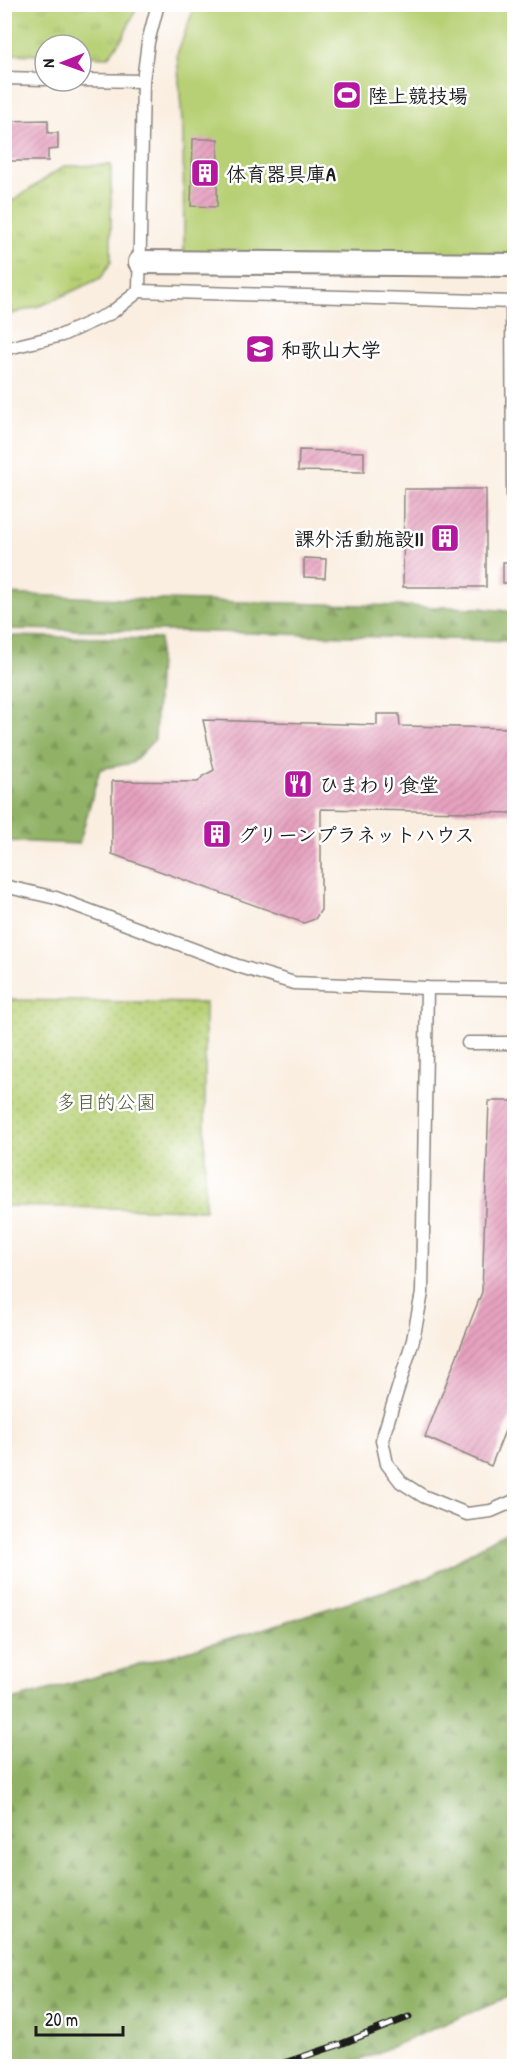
<svg xmlns="http://www.w3.org/2000/svg" width="519" height="2071" font-family="'Patrick Hand','Klee One',sans-serif">
<style>
.grass{fill:url(#grass-tufts);stroke:#6a7648;stroke-width:1.5}
.forest{fill:url(#forest-firs);stroke:#566741;stroke-width:1.5}
.park{fill:url(#park-dots);stroke:#6a7648;stroke-width:1.5}
.pitch{fill:#b7d075;stroke:#6a7648;stroke-width:1.5}
.building{fill:url(#building-hatch)}
.lines{fill:none;stroke-linecap:round;stroke-linejoin:round}
.service-casing{stroke:#8b857e;stroke-width:15}
.minor-casing{stroke:#8b857e;stroke-width:26}
.service{stroke:#fff;stroke-width:12}
.minor{stroke:#fff;stroke-width:22}
.rail-casing{stroke:#1c1c1c;stroke-width:7}
.rail{stroke:#fff;stroke-width:4.5;stroke-dasharray:14;stroke-linecap:butt}
.labels{text-anchor:middle;dominant-baseline:central;stroke-width:5;stroke-linejoin:round;paint-order:stroke}
.poi-label{font-size:20px;font-weight:bold;fill:#1c1c1c;stroke:#fff;text-anchor:start}
.park-label{font-size:20px;fill:#525b3b;stroke:#fff}
</style>
<defs>
<pattern id="grass-tufts" width="24" height="20" patternUnits="userSpaceOnUse" patternTransform="scale(1.5)"><rect width="24" height="20" fill="#b7d075"/><path d="M3 7l-1-3M5 7V3M7 7l1-3M15 17l-1-3M17 17v-4M19 17l1-3" fill="none" stroke="#9db265"/></pattern>
<pattern id="forest-firs" width="22" height="20" patternUnits="userSpaceOnUse" patternTransform="scale(1.5)"><rect width="22" height="20" fill="#91b266"/><path d="M5 1l3.5 6h-7zM16 11l3.5 6h-7z" fill="#7c9858"/></pattern>
<pattern id="park-dots" width="8" height="8" patternUnits="userSpaceOnUse" patternTransform="scale(1.5)"><rect width="8" height="8" fill="#b7d075"/><path d="M2 2h.1M6 6h.1" fill="none" stroke="#9db265" stroke-width="1.8" stroke-linecap="round"/></pattern>
<pattern id="building-hatch" width="6" height="6" patternUnits="userSpaceOnUse" patternTransform="scale(1.5)"><rect width="6" height="6" fill="#e6a2bf"/><path d="M-1 1l2-2M0 6l6-6M5 7l2-2" fill="none" stroke="#c58ba4"/></pattern>
</defs>
<rect width="100%" height="100%" fill="#fff"/>
<filter id="ink" filterUnits="userSpaceOnUse"><feTurbulence type="fractalNoise" baseFrequency=".0167" numOctaves="2"/><feDisplacementMap in="SourceGraphic" scale="12" xChannelSelector="R" yChannelSelector="G"/><feConvolveMatrix kernelMatrix="1 2 1 2 8 2 1 2 1" color-interpolation-filters="sRGB"/></filter>
<filter id="wash" filterUnits="userSpaceOnUse"><feTurbulence type="fractalNoise" baseFrequency=".008" numOctaves="4" result="noise"/><feDisplacementMap in="SourceGraphic" scale="24" xChannelSelector="R" yChannelSelector="G"/><feGaussianBlur stdDeviation="1.35" result="paint"/><feColorMatrix in="noise" values="0 0 0 0 0 0 0 0 0 0 0 0 0 0 0 0 0 1.4 0 .05"/><feComposite in="paint" operator="in"/></filter>
<g filter="url(#wash)">
<rect width="100%" height="100%" fill="#faeee0"/>
<g class="grass">
<polygon points="4,5 5,4 138,5 123,37 108,57 81,56 81,45 45,45 45,55 7,54"/>
<polygon points="111,165 111,262 101,278 45,304 5,316 5,202 11,202 64,166"/>
</g>
<g class="forest">
<polygon points="5,594 124,599 480,608 514,612 514,641 178,631 5,629"/>
<polygon points="5,636 160,639 155,739 132,763 100,769 79,844 5,841"/>
<polygon points="514,1527 514,1994 347,2066 5,2066 5,1702 237,1637 429,1577"/>
</g>
<polygon class="park" points="9,1000 205,1003 205,1210 5,1206"/>
<polygon class="pitch" points="195,5 514,5 514,255 184,260 183,136 177,54"/>
<g id="blocks">
<g class="building">
<polygon points="48,120 48,133 58,133 58,149 48,150 48,161 5,161 5,121"/>
<polygon points="193,139 218,139 217,207 191,206"/>
<polygon points="299,450 364,452 364,472 298,471"/>
<polygon points="404,489 486,489 486,587 403,587"/>
<polygon points="304,558 326,559 325,578 304,577"/>
<rect x="503" y="562" width="11" height="21"/>
<polygon points="377,714 399,714 400,726 514,728 514,813 321,809 321,910 315,919 304,923 112,854 112,781 198,782 203,776 214,770 203,720 377,725"/>
<polygon points="489,1101 514,1101 514,1408 491,1466 425,1437 482,1292"/>
</g>
</g>
</g>
<g filter="url(#ink)">
<use href="#blocks" fill-opacity="0" stroke="#8b857e" stroke-width="1.5"/>
<g class="lines">
<g class="service-casing">
<g id="service">
<polyline points="4,78 45,79"/>
<polyline points="81,80 143,81"/>
<polyline points="139,291 514,302"/>
<polyline points="512,302 513,498"/>
<polyline points="4,349 62,335 111,313 139,291 143,81 148,42 158,4"/>
<polyline points="4,886 56,898 238,966 294,983 427,988 514,989"/>
<polyline points="427,988 422,1293 413,1340 382,1440 387,1464 401,1482 423,1496 467,1514 491,1511 514,1501"/>
<polyline points="468,1043 514,1043"/>
</g>
</g>
<g class="minor-casing">
<polyline id="minor" points="140,262 514,265"/>
</g>
<use href="#service" class="service"/>
<use href="#minor" class="minor"/>
<g class="rail-casing">
<polyline id="rail" points="275,2066 341,2044 409,2017"/>
</g>
<use href="#rail" class="rail"/>
</g>
</g>
<defs>
<g id="stadium-square" transform="scale(1.5)"><rect x="-9" y="-9" width="18" height="18" rx="4" fill="#b5179e" stroke="#fff"/><path d="M0-5a6.5 5 0 1 0 0 10a6.5 5 0 1 0 0-10ZM-3.5-1.8h7v3.6h-7Z" fill="#fff"/></g>
<g id="building-square" transform="scale(1.5)"><rect x="-9" y="-9" width="18" height="18" rx="4" fill="#b5179e" stroke="#fff"/><path d="M-4-6H4V6H1V3H-1V6H-4ZM-2.5-4.3h1.7v1.8h-1.7ZM.8-4.3h1.7v1.8H.8ZM-2.5-1h1.7V.8h-1.7ZM.8-1h1.7V.8H.8Z" fill="#fff"/></g>
<g id="university-square" transform="scale(1.5)"><rect x="-9" y="-9" width="18" height="18" rx="4" fill="#b5179e" stroke="#fff"/><path d="M0-5L7-2L0 1L-7-2ZM-4 1L0 2.5L4 1V4Q0 6-4 4Z" fill="#fff"/></g>
<g id="restaurant-square" transform="scale(1.5)"><rect x="-9" y="-9" width="18" height="18" rx="4" fill="#b5179e" stroke="#fff"/><path d="M-5-6h1v4h1v-4h1v4h1v-4h1v5L-1.5 .5V6h-2V.5L-5-1ZM5-6V6H3V1.5H1.5Q1.5-4 5-6Z" fill="#fff"/></g>
</defs>
<g fill-rule="evenodd">
<use href="#stadium-square" x="347" y="95"/>
<use href="#building-square" x="205" y="173"/>
<use href="#university-square" x="260" y="349"/>
<use href="#building-square" x="445" y="538"/>
<use href="#restaurant-square" x="298" y="784"/>
<use href="#building-square" x="217" y="834"/>
</g>
<g class="labels">
<g class="poi-label">
<text x="368" y="95">陸上競技場</text>
<text x="226" y="173">体育器具庫A</text>
<text x="281" y="349">和歌山大学</text>
<text x="424" y="538" text-anchor="end">課外活動施設II</text>
<text x="319" y="784">ひまわり食堂</text>
<text x="238" y="834">グリーンプラネットハウス</text>
</g>
<g class="park-label">
<text x="106" y="1101">多目的公園</text>
</g>
</g>
<rect width="519" height="2071" fill="none" stroke="#fff" stroke-width="24"/>
<g transform="translate(63 63) rotate(269)"><circle r="28" fill="#ffffff" stroke="#a4a4a4" stroke-width="1.5"/>
<path d="M0-4.5L10 22L0 15L-10 22Z" fill="#b5179e"/>
<text y="-9" font-size="16" font-weight="bold" text-anchor="middle" fill="#1c1c1c">N</text>
</g>
<path d="M36 2026v9h87v-9" fill="none" stroke="#1c1c1c" stroke-width="3"/>
<text x="45" y="2026" font-size="18" fill="#1c1c1c" stroke="#ffffff" stroke-width="4.5" paint-order="stroke">20 m</text>
</svg>
